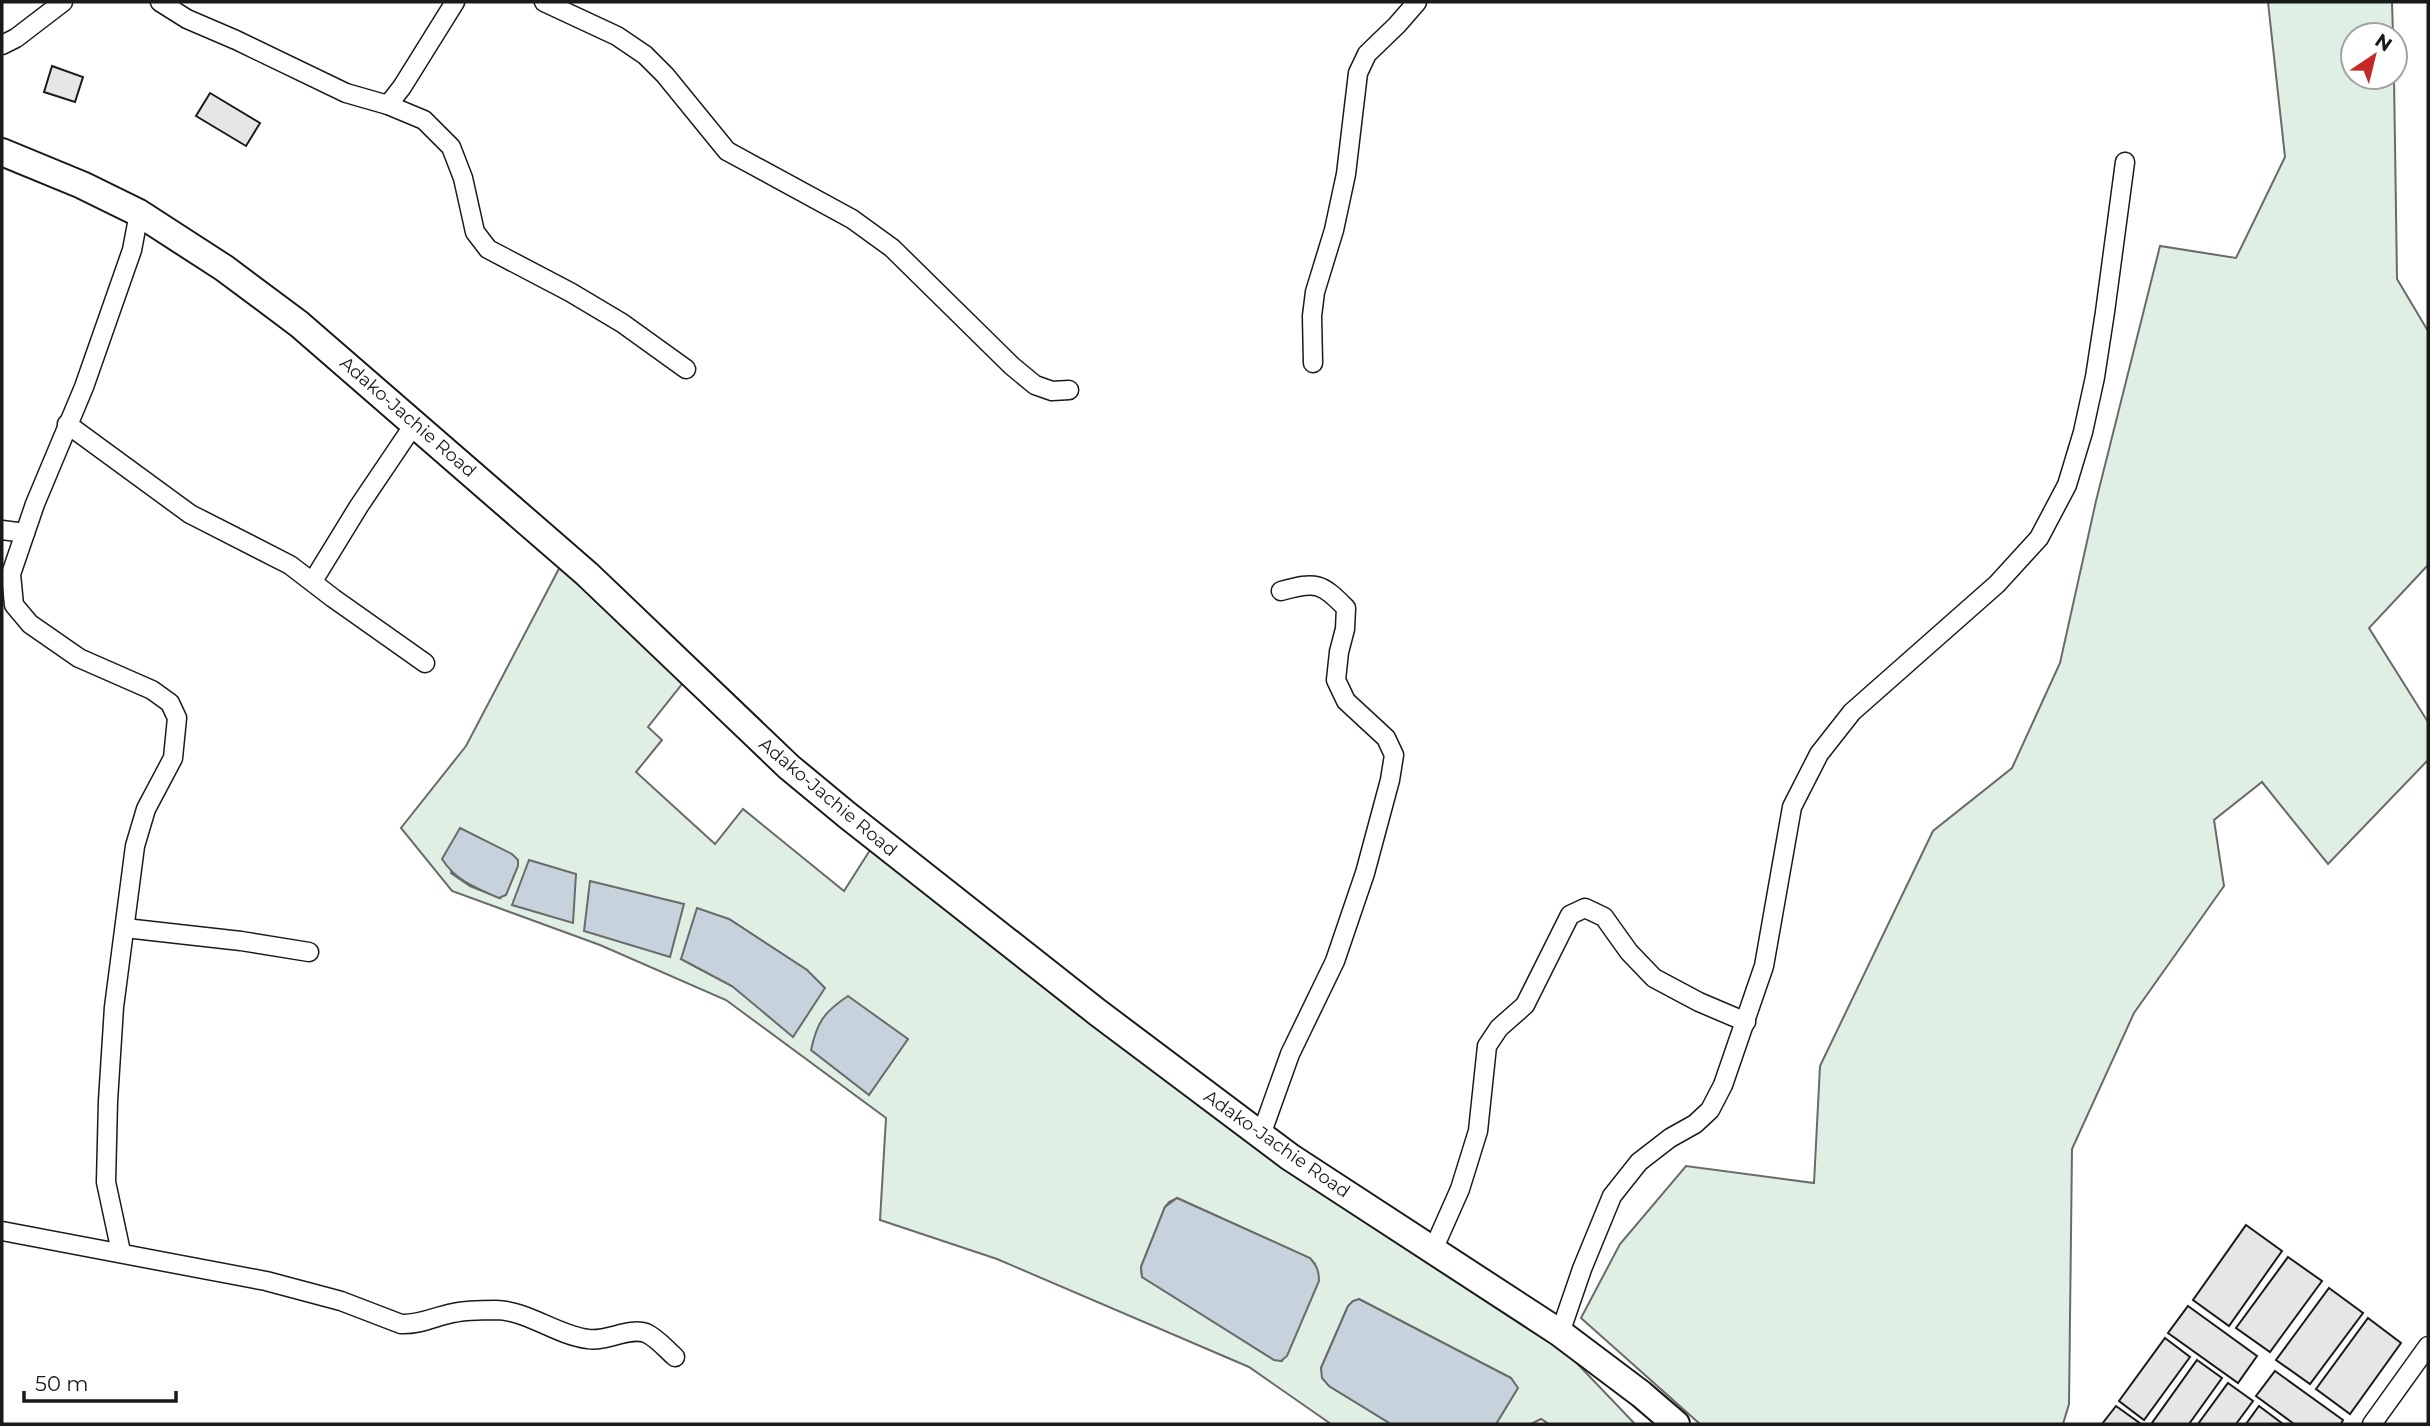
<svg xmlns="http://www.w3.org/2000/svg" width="2430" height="1426" font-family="Montserrat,sans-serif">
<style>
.green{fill:#e0efe3;stroke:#6a6a6a;stroke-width:2;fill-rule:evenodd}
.water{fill:#c6d2dc;stroke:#6a6a6a;stroke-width:2}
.building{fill:#e6e6e6;stroke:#1a1a1a;stroke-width:2}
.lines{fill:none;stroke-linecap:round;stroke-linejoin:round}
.street-casing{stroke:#1a1a1a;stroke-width:21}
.secondary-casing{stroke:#1a1a1a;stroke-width:30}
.street{stroke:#fff;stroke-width:18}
.secondary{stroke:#fff;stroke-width:26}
.labels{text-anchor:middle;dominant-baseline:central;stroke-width:5;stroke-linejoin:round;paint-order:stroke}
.street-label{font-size:18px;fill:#1a1a1a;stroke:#fff}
</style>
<rect width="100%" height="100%" fill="#fff"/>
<g class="green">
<polygon points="2268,2 2392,2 2393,35 2353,35 2353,77 2394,77 2397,279 2428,331 2428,565 2369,628 2428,722 2428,760 2328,864 2262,782 2214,820 2224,886 2134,1013 2072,1149 2069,1404 2063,1424 1700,1424 1581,1318 1620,1244 1686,1166 1814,1183 1820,1066 1933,831 2012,768 2060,663 2096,501 2160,246 2236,258 2285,157"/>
<path d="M563 561 686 679 648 727 662 740 636 772 715 844 743 809 844 891 872 847 1118 1038 1571 1357 1635 1424H1549L1541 1419 1531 1424H1496L1517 1389 1511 1378 1359 1299 1353 1301 1348 1306 1321 1368 1329 1386 1391 1424H1331L1249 1367 997 1259 880 1220 886 1118 726 1000 600 945 452 891 401 828 466 746ZM460 829 486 843 500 898 470 886 451 873ZM729 919 807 970 758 1006 732 986 681 959ZM1177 1198 1309 1258 1315 1264 1282 1361 1274 1359 1142 1277 1141 1267 1165 1207 1169 1202Z"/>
</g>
<g class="water">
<path d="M460 828 512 854 518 860V866L506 895 499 898C476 888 456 881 442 859Z"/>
<polygon points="529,860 576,874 573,923 512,905"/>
<polygon points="590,881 684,904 670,957 584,931"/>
<polygon points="697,908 729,919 807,970 825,988 793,1037 732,986 681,959"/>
<path d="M848 996 908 1039 869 1095 811 1050C817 1022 824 1012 848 996Z"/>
<path d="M1177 1198 1310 1258C1317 1266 1319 1271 1319 1281L1287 1356 1281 1361 1274 1360 1142 1277 1141 1267 1165 1207Z"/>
<polygon points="1359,1299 1511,1378 1518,1388 1496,1424 1391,1424 1329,1386 1322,1378 1321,1368 1348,1306 1353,1301"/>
</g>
<g class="building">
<polygon points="52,66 83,77 75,102 44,92"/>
<polygon points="210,93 260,123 246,146 196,116"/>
<polygon points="2246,1225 2282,1251 2229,1326 2193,1300"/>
<polygon points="2288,1257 2322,1281 2270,1352 2236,1328"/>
<polygon points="2329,1288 2363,1313 2310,1384 2276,1360"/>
<polygon points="2188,1306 2257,1356 2238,1383 2168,1333"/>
<polygon points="2368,1318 2401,1343 2350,1414 2316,1389"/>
<polygon points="2165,1338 2190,1357 2144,1420 2119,1401"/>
<polygon points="2197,1360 2222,1378 2189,1424 2154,1424 2152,1423"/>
<polygon points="2275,1371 2343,1420 2341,1424 2294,1424 2256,1396"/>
<polygon points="2228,1383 2253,1401 2236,1424 2198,1424"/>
<polygon points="2116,1406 2141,1424 2102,1424"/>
<polygon points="2259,1406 2283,1424 2246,1424"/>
</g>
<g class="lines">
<g class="street-casing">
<g id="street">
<polyline points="160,2 187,19 236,40 346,93 388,105 402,87 455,2"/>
<polyline points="544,2 617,36 645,55 665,75 727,151 852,219 892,248 1012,366 1035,385 1052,391 1069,390"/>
<polyline points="2,45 16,38 63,2"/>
<polyline points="388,105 424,120 451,147 463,178 475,232 488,249 570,292 622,323 686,369"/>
<polyline points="1313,363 1312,316 1315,292 1334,230 1346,174 1358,73 1367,54 1397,25 1417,2"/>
<polyline points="67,424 190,514 290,565 333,598 425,663"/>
<polyline points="2,530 25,533"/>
<polyline points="313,581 359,506 415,423"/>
<polyline points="125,928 241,941 309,952"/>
<path d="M1261 1135 1290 1054 1335 961 1365 873 1390 780 1394 755 1386 738 1346 701 1336 680 1339 652 1345 629 1346 608C1321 583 1317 581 1281 591"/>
<path d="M2 1231 266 1281 341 1301 401 1324C420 1325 436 1316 453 1313 467 1310 483 1310 496 1310 529 1311 556 1335 588 1339 607 1342 629 1327 646 1333 657 1338 666 1349 675 1357"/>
<polyline points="1433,1250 1460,1189 1478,1131 1487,1046 1499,1028 1525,1005 1570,915 1585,908 1604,917 1629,952 1654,978 1699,1002 1746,1022"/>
<polyline points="121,1252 106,1182 108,1101 114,1007 135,846 146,809 173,758 177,718 170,703 152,690 79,658 30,624 14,605 11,574 35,504 84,387 132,250 139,213"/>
<polyline points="1560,1333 1582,1269 1612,1196 1639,1162 1670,1138 1695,1124 1710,1110 1723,1085 1764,966 1792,807 1819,754 1852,712 1997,584 2039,538 2067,485 2083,432 2095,377 2105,312 2125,162"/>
<polyline points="2372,1424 2428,1346"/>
</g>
</g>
<g class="secondary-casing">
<polyline id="secondary" points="2,152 82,185 139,213 224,268 299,324 587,574 789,767 847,815 1097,1012 1290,1157 1560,1333 1641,1394 1676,1424"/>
</g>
<use href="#street" class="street"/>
<use href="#secondary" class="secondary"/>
</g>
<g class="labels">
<g class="street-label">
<text transform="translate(408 417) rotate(41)">Adako-Jachie Road</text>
<text transform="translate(828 797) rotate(40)">Adako-Jachie Road</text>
<text transform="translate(1277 1144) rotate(35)">Adako-Jachie Road</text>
</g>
</g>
<rect width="2430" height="1426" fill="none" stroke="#1a1a1a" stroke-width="7"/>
<g transform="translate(2374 56) rotate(35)"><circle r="33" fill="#ffffff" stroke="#a3a3a3" stroke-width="2"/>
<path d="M0-5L12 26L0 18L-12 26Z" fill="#c62828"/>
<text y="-10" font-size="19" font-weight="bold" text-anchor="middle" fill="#1a1a1a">N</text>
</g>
<path d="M24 1391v10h152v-10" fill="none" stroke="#1a1a1a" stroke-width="3.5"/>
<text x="35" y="1391" font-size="21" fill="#1a1a1a" stroke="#ffffff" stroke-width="5" paint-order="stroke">50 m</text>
</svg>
